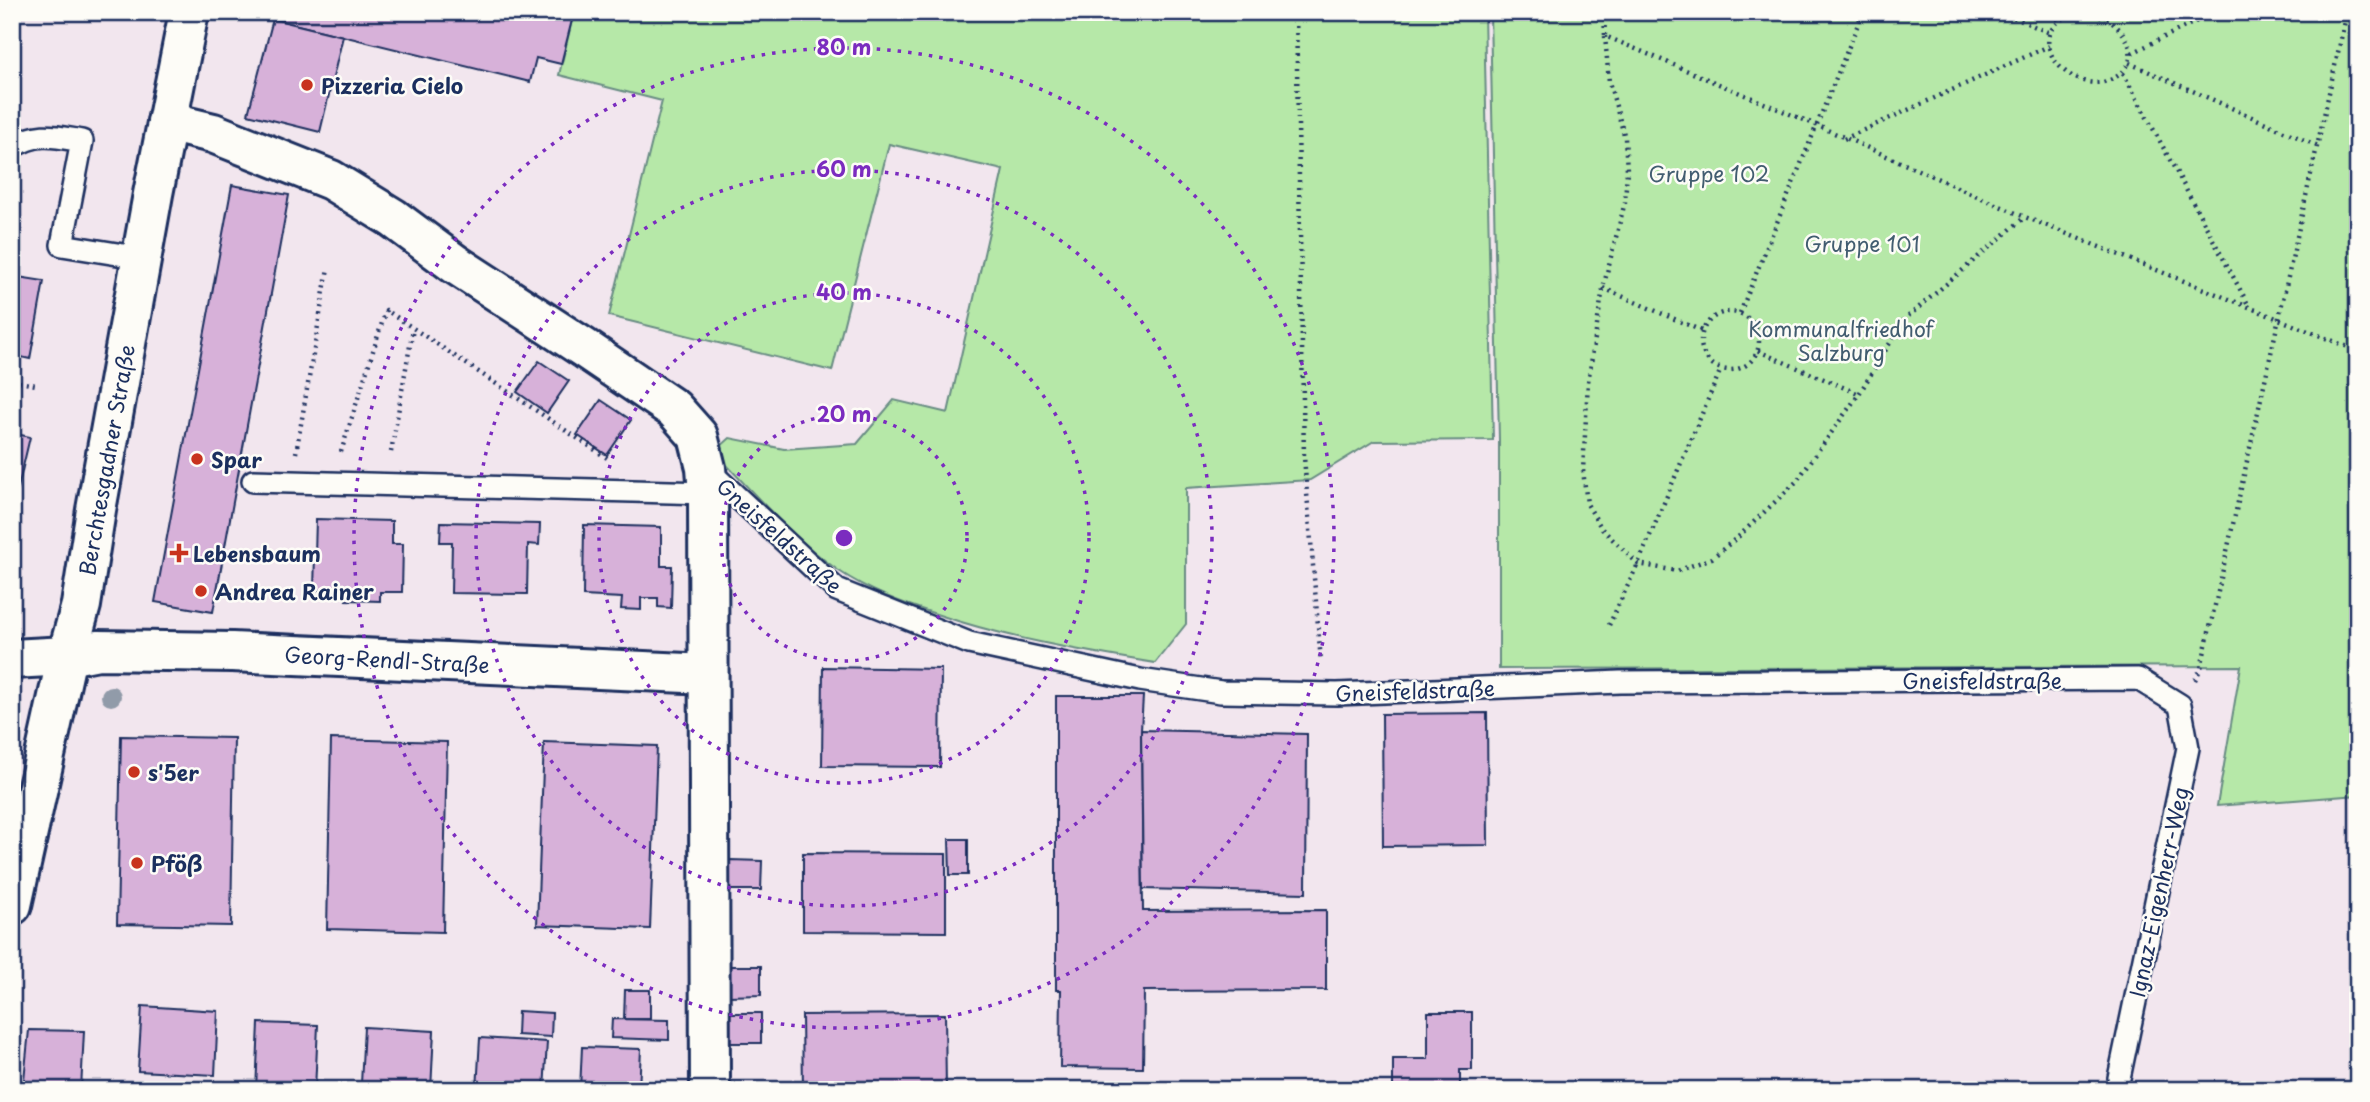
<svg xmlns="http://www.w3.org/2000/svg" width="2370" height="1102" font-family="'Playpen Sans',sans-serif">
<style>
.green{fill:#b6e8a8;stroke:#688c83;stroke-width:2}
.building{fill:#d7b1d9;stroke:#1b2f5e;stroke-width:2}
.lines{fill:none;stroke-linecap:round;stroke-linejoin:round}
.lane-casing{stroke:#1b2f5e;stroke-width:26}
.street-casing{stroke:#1b2f5e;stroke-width:44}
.secondary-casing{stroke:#1b2f5e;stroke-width:44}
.path{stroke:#1b2f5e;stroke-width:4.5;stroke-dasharray:2 5;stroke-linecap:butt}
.lane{stroke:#fdfcf7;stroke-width:21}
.street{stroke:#fdfcf7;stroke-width:38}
.secondary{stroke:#fdfcf7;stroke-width:38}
.tree{fill:#919ba9}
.ring{fill:none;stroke:#7b2cbf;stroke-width:3.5;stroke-dasharray:3.5 7}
.poi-dot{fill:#c8321e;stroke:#fdfcf7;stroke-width:2.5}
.labels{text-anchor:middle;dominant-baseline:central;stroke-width:5;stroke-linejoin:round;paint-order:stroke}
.poi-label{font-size:21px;font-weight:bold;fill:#1b2f5e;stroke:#fdfcf7;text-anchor:start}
.park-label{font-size:21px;fill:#425d70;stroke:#fdfcf7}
.street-label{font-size:21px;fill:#1b2f5e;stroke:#fdfcf7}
.centre{fill:#7b2cbf;stroke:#fdfcf7;stroke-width:3.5}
.ring-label{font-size:21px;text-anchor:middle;font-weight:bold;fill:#7b2cbf;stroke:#fdfcf7;stroke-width:5;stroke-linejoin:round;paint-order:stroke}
</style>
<rect width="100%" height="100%" fill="#f2e6ee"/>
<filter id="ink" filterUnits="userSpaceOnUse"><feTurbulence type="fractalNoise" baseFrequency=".0143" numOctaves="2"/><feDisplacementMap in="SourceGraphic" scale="14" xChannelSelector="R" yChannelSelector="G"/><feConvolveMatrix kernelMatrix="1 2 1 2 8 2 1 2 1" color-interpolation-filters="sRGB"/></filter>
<g filter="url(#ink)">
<g class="green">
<path d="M574 12H1484L1493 440 1374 441 1310 480 1186 488V624L1155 663C1081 651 1007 638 936 614 902 603 869 591 839 571 796 541 759 499 723 461L720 447 730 438 784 449 857 444 894 400 948 413 1003 170 889 144 832 371 609 316 662 101 559 75Z"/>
<polygon points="1490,12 2358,12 2358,795 2217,806 2241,666 1499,669 1499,440"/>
</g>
<g class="building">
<polygon points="274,12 574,12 561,64 536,58 530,82 273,19"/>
<polygon points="273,19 343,36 320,132 248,114"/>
<polygon points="232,185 289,195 213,612 155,602"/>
<polygon points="12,276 44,281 30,359 12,355"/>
<polygon points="539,361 569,381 547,413 517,392"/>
<polygon points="601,400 631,420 607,455 577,435"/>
<polygon points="12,433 30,437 14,505 12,505"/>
<polygon points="316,519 392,521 392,544 403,544 402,592 380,592 380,601 346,600 347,590 314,590"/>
<polygon points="441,522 540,524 539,545 528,544 527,594 451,593 452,542 440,542"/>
<polygon points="584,525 661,527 661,566 672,566 671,608 658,607 658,598 641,598 641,610 621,609 622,598 583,596"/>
<polygon points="823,667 941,669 940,767 822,766"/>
<polygon points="1056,696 1143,696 1141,730 1143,911 1326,910 1326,990 1144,991 1143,1068 1060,1067 1061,990 1056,990"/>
<polygon points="1487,713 1488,845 1383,846 1382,714"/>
<polygon points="1141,730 1307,734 1306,893 1143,889"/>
<polygon points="121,736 234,738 231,926 117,924"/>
<polygon points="331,739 447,742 443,932 327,929"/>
<polygon points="544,742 657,746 650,929 537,925"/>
<polygon points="949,839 968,839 968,875 950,875"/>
<polygon points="803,853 946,854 946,932 803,931"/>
<polygon points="730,860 762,861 761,890 729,890"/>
<polygon points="729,966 761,966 761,995 729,996"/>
<polygon points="625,990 650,990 650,1019 624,1019"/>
<polygon points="142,1006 218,1011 215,1075 138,1071"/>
<polygon points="518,1011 552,1013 551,1037 517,1035"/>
<polygon points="1428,1012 1472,1012 1472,1070 1460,1070 1460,1090 1393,1090 1393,1059 1428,1059"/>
<rect x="729" y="1013" width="32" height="30"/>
<polygon points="945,1014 946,1090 803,1090 802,1015"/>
<polygon points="612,1019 669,1020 669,1040 611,1038"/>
<polygon points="259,1023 318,1025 315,1090 256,1090"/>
<polygon points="364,1027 434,1031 431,1090 382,1090 382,1084 361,1084"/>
<polygon points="29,1030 84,1031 81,1090 23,1090"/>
<polygon points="480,1038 547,1042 544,1090 477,1090"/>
<polygon points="582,1047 641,1049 639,1090 580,1090"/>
</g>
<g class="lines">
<g class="lane-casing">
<g id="lane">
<path d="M12 147C39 131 53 136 82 141L62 245 142 258"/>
<polyline points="707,469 837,590 969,643 1140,680 1221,692 1337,694 1620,682 2138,679 2180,705 2188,748 2119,1078"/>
<polyline points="253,481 708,493"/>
</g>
</g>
<g class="street-casing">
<g id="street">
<polyline points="167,122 213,133 331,180 393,218 455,264 584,348 674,409 698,436 706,468 708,493 710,1090"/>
<polyline points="12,659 67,656 98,650 232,652 708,674"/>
</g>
</g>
<g class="secondary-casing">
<polyline id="secondary" points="12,905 67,656 81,605 96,510 153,194 189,12"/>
</g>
<g class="path">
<polyline points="1296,12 1304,457 1321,662"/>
<polyline points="1604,12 1605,36 1816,125 2025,217 2358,351"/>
<polyline points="2001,12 2050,33"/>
<polyline points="2055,12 2059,22"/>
<path d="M2086 14C2095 15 2104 17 2111 22 2132 37 2140 64 2114 78 2076 99 2025 45 2060 21 2068 16 2077 15 2086 14Z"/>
<polyline points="1605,36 1609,82 1625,138 1627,170 1625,202 1603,288 1588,382 1583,470 1587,504 1602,529 1638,564 1677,571 1712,558 1739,536 1796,482 1859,394 1904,320 2025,217"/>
<polyline points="2132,53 2215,12"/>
<polyline points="2129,63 2318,146"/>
<polyline points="2123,73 2249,306"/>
<polyline points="1844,139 2049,46"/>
<polyline points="1603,288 1702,331"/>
<circle cx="1730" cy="341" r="29"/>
<polyline points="1740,313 1863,12"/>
<polyline points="1758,351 1859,394"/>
<polyline points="12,381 36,385"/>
<polyline points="341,452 386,310 607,458"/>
<polyline points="391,452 413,329"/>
<polyline points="296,453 328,268"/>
<polyline points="1609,625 1638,564 1721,369"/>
<polyline points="2195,680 2201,668 2347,12"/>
</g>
<use href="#lane" class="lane"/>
<use href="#street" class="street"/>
<use href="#secondary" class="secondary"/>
</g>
<circle class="tree" cx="111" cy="696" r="10"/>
</g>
<g class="ring">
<circle cx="844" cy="538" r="123"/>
<circle cx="844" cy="538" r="245"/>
<circle cx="844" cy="538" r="368"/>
<circle cx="844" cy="538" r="490"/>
</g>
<g class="poi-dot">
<circle cx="307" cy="85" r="7"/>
<circle cx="197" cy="459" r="7"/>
<path d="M175.5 542.5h7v7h7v7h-7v7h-7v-7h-7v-7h7z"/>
<circle cx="201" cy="591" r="7"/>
<circle cx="134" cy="772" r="7"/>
<circle cx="137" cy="863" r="7"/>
</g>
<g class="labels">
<g class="poi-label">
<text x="321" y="85">Pizzeria Cielo</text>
<text x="211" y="459">Spar</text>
<text x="193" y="553">Lebensbaum</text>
<text x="215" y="591">Andrea Rainer</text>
<text x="148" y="772">s'5er</text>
<text x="151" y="863">Pföß</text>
</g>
<g class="park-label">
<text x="1709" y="173">Gruppe 102</text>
<text x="1862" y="243">Gruppe 101</text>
<text x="1841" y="328">Kommunalfriedhof<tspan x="1841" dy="24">Salzburg</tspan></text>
</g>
<g class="street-label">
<text transform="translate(106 460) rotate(-80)">Berchtesgadner Straße</text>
<text transform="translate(780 535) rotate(42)">Gneisfeldstraße</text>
<text transform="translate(387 659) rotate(3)">Georg-Rendl-Straße</text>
<text x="1982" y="680">Gneisfeldstraße</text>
<text transform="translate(1415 690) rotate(-2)">Gneisfeldstraße</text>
<text transform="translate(2158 892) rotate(-78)">Ignaz-Eigenherr-Weg</text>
</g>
</g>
<circle cx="844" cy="538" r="10" class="centre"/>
<g class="ring-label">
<text x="844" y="55">80 m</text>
<text x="844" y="177">60 m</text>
<text x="844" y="300">40 m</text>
<text x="844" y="422">20 m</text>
</g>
<rect width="2370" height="1102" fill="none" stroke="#fdfcf7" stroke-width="42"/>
<rect x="21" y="21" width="2328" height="1060" fill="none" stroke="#1b2f5e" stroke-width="2.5" filter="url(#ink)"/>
</svg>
